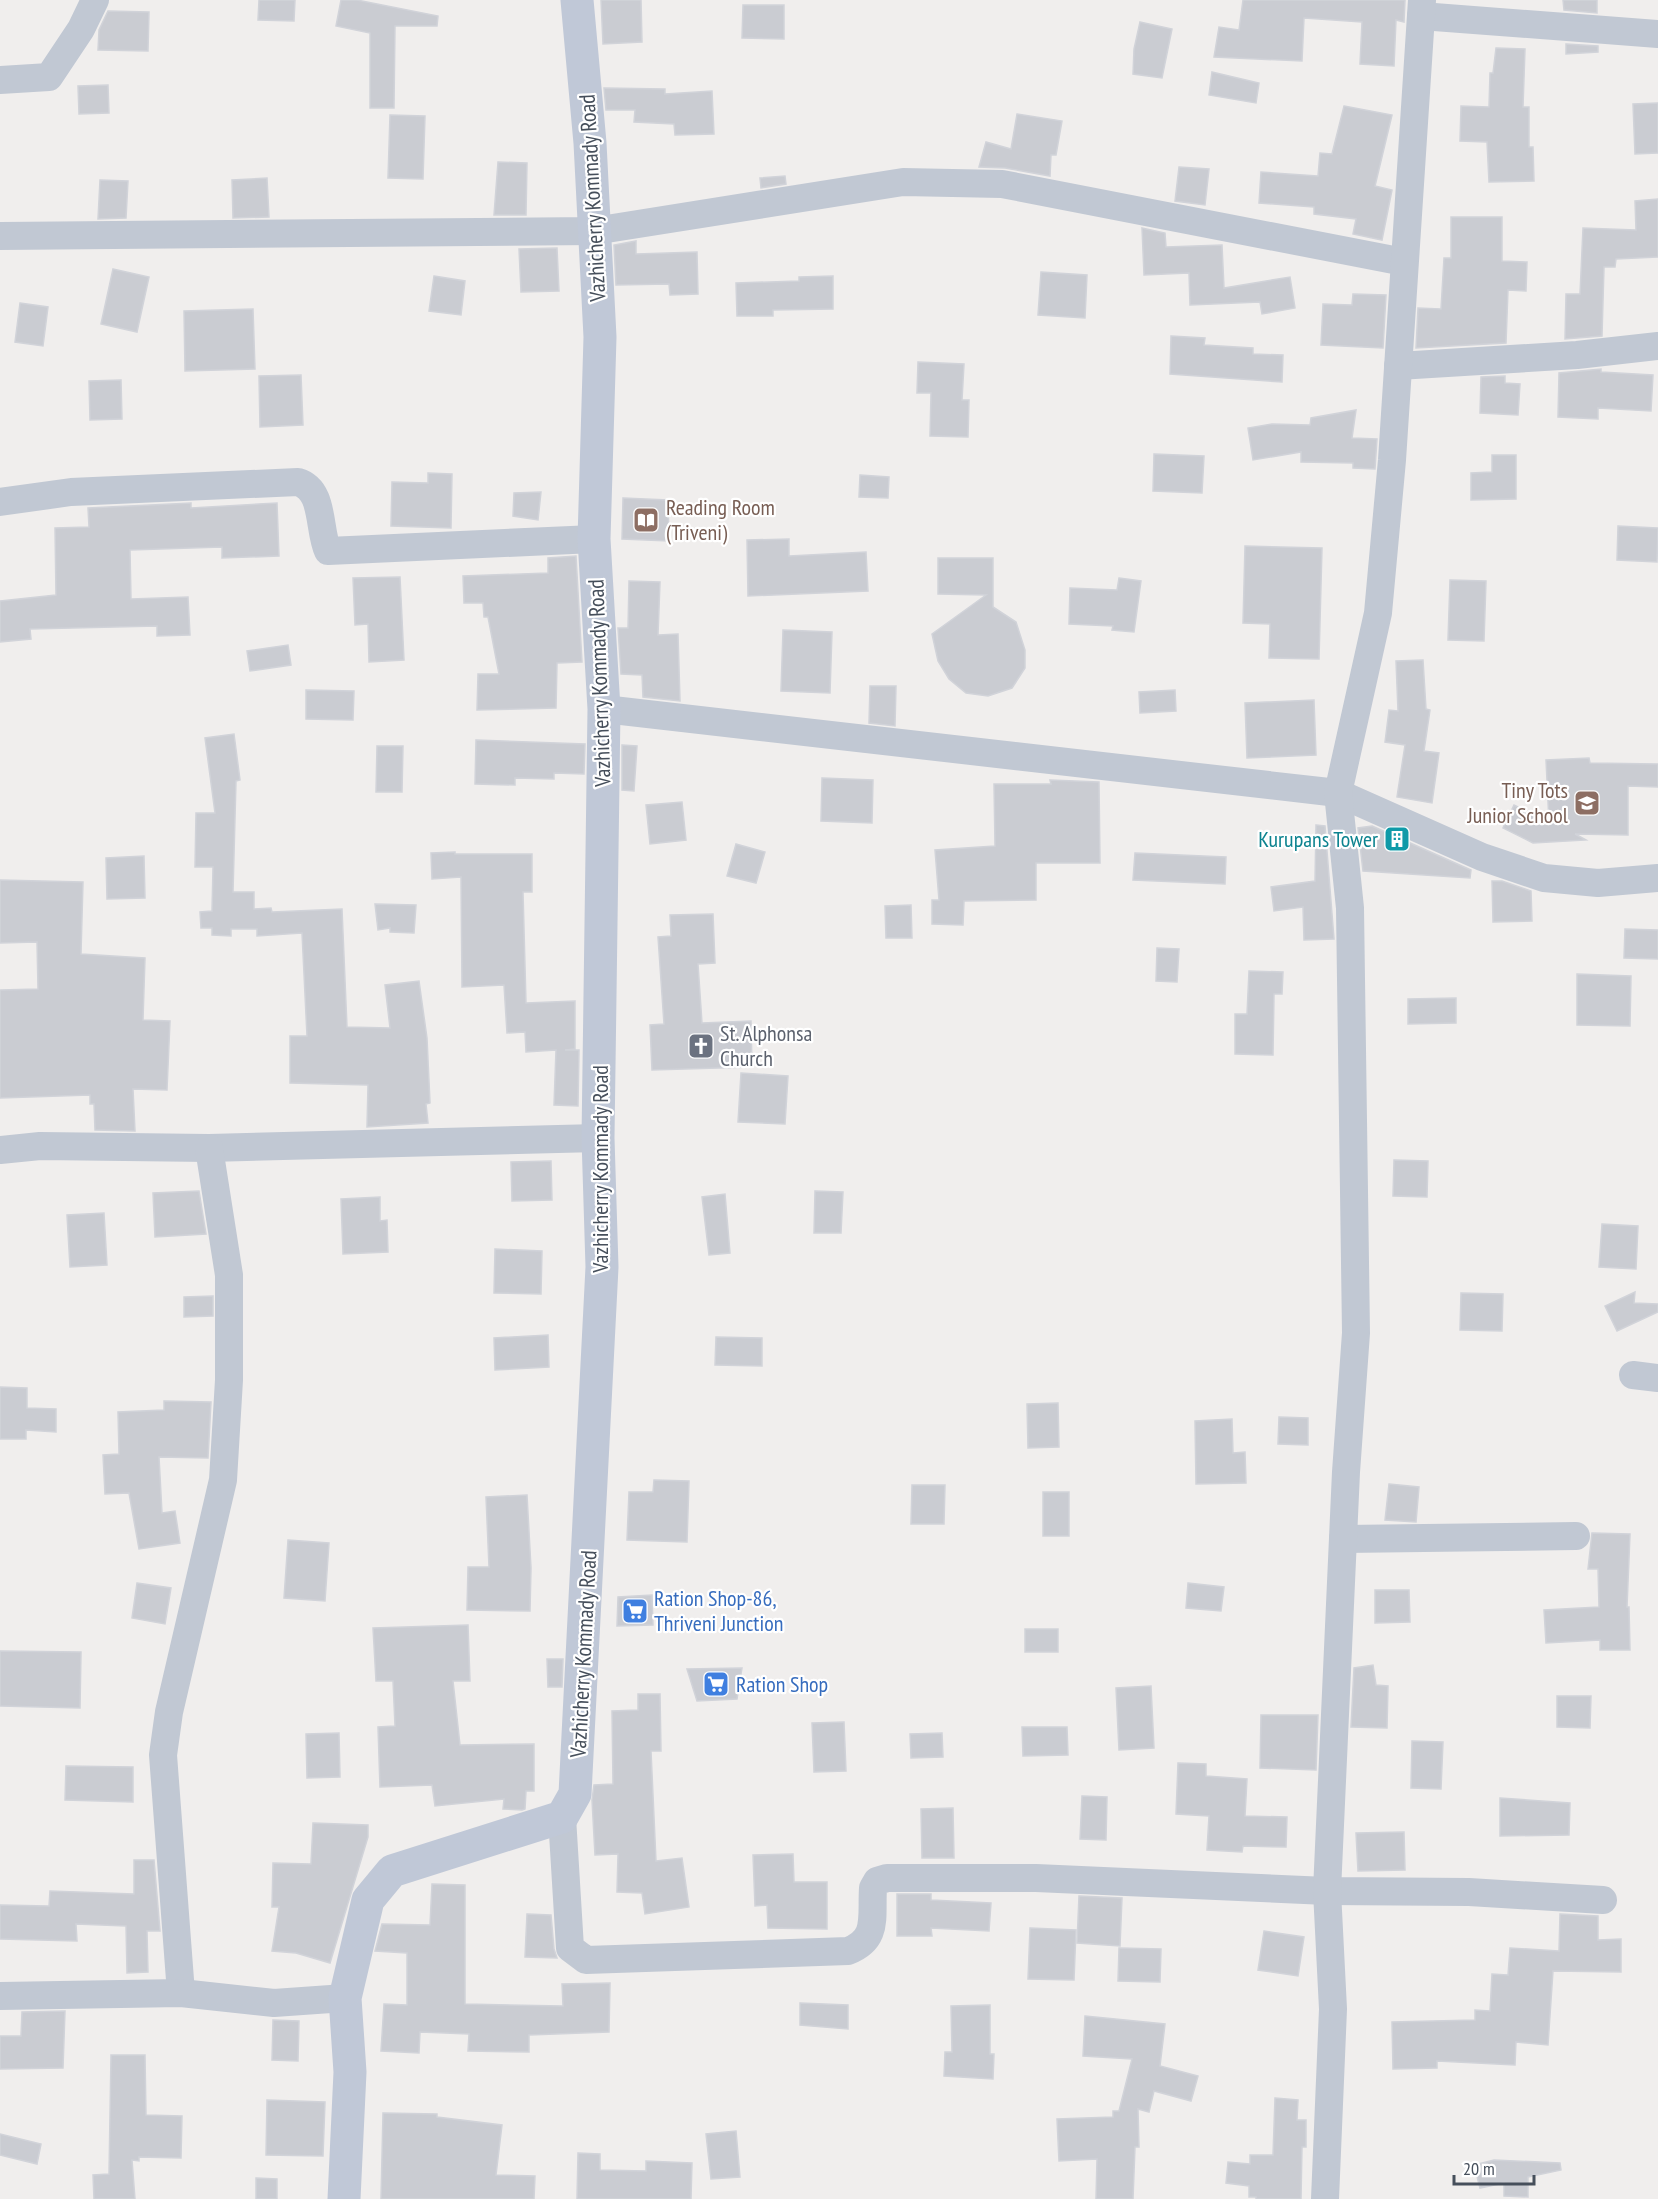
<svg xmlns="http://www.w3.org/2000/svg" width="1658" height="2199" font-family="'PT Sans Narrow',sans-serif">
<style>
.building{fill:#caccd2;stroke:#d1d3d9;stroke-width:1.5}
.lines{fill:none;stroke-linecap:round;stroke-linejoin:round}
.minor{stroke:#c1c8d3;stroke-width:28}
.secondary{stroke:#c0c8d7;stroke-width:33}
.labels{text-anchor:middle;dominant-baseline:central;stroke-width:4.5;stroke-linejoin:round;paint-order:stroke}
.street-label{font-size:22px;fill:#464f5b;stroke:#fff}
.education-label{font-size:22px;fill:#785e54;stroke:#fff;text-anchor:start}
.culture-label{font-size:22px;fill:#0d838f;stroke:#fff;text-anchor:end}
.worship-label{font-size:22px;fill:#5b616d;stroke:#fff;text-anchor:start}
.shop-label{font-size:22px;fill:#366cbe;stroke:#fff;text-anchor:start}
</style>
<rect width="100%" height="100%" fill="#f0eeed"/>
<g class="building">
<polygon points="259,0 295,0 294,21 258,20"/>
<polygon points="341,0 357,0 438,16 437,26 395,26 394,108 370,108 370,33 336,26"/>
<polygon points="601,0 641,0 642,42 603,44"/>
<polygon points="1243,0 1405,0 1404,22 1396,20 1394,66 1360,64 1362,22 1304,18 1302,61 1214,57 1219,27 1239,30"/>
<polygon points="1563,0 1597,0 1597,13 1564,10"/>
<polygon points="743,5 784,5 784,39 742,38"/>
<polygon points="108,11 149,12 148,51 98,50 99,30"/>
<polygon points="1140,22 1172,29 1162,78 1133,74 1134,49"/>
<polygon points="1566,44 1598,46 1598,52 1566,54"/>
<polygon points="1496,48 1525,49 1523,107 1529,107 1529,147 1533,147 1534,181 1489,182 1487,142 1460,141 1461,106 1489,107 1490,73 1493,73"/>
<polygon points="1212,72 1259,83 1256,103 1209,95"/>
<polygon points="108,85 109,113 79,114 78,86"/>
<polygon points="604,88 665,89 665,94 712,91 714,134 675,135 674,124 634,122 635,110 606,110"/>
<polygon points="1658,103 1658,153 1635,154 1633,104"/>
<polygon points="1344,106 1392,115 1375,186 1392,190 1382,240 1353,234 1356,219 1314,214 1314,207 1259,203 1261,172 1318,176 1320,153 1332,154"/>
<polygon points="1017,114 1062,121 1056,155 1051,155 1050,176 1005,168 979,167 986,142 1011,149"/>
<polygon points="390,115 425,116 423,179 388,178"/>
<polygon points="498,162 527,163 526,215 494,215"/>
<polygon points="1179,167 1209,169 1205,205 1175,201"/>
<polygon points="785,176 786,184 761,188 760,178"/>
<polygon points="267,178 269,217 233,218 232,180"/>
<polygon points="100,180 128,181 126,218 98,219"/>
<polygon points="1658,199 1658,257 1616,259 1615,267 1604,267 1602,336 1565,339 1566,294 1580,294 1583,228 1636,230 1635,201"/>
<polygon points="1451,217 1502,217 1502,261 1527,262 1526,291 1508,290 1506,343 1416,348 1418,308 1441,309 1444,258 1451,258"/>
<polygon points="1142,228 1165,233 1166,247 1222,245 1224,288 1290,277 1295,308 1262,314 1260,302 1190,305 1189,273 1144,275"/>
<polygon points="636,241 636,254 697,252 698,294 670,295 669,284 616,285 614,245"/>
<polygon points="557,248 559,291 521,292 519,249"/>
<polygon points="113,269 149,277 137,332 101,324"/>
<polygon points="1041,272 1087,275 1085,318 1038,315"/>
<polygon points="434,276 465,281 461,315 429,311"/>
<polygon points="833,276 833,309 773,310 773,316 737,316 736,283 799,281 799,277"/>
<polygon points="1353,294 1386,295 1383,348 1321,345 1323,304 1352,305"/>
<polygon points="20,303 48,307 43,346 15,342"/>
<polygon points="253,309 255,369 185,371 184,311"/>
<polygon points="1171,336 1205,338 1204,345 1253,348 1253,354 1283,355 1282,382 1170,374"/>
<polygon points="918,362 964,364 962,400 969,400 968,437 930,436 931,393 917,393"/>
<polygon points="1601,369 1601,372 1653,375 1651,411 1598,408 1598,419 1558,417 1559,373"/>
<polygon points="301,375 303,425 260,427 259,376"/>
<polygon points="1505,376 1505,383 1520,384 1518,415 1480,413 1481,377"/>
<polygon points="121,380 122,419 90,420 89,381"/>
<polygon points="1356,410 1352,438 1377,439 1375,469 1353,468 1353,463 1301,462 1301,452 1253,460 1248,428 1272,424 1310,425 1311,418"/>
<polygon points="1154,454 1204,456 1202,493 1153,491"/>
<polygon points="1492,455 1516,455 1516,499 1471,500 1471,473 1492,472"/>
<polygon points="428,473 452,474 451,528 391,526 392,482 428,483"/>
<polygon points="860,475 889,477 888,498 859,497"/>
<polygon points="541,492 538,520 513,516 514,493"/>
<polygon points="623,498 668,500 669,541 622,539"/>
<polygon points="191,503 191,508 277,503 279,556 222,558 222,547 130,550 131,599 188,597 190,635 157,636 157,626 30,629 31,639 0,642 0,601 56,595 55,528 89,527 88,508"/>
<polygon points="1618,526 1658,528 1657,562 1617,560"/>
<polygon points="789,539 789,556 866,552 868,591 748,596 747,540"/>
<polygon points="1245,546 1322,548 1319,659 1269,658 1270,624 1243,623"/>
<polygon points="576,556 582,662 557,663 556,708 477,710 478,674 499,674 488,617 484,617 483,603 464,603 463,576 548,573 548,558"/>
<polygon points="938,558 993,558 993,607 1016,622 1025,650 1025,668 1012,688 988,696 966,693 949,679 938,661 932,634 986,595 938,594"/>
<polygon points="400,577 404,660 369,662 368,624 355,625 353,578"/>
<polygon points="1119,578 1141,581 1134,632 1112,630 1113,626 1069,624 1070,588 1117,590"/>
<polygon points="1450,580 1486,581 1484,641 1448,640"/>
<polygon points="629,581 660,582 658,635 678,634 680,701 643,697 642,675 621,674 618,628 628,628"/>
<polygon points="783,630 832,632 830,693 781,691"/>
<polygon points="288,645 291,665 250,671 247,651"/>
<polygon points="1423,660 1426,709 1430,710 1424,751 1439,753 1432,803 1397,797 1405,745 1385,742 1389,710 1398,711 1396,661"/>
<polygon points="870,686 896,686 895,726 869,723"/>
<polygon points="306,690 354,691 353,720 306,719"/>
<polygon points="1175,690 1176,711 1140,713 1139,692"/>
<polygon points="1314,700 1316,755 1247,758 1245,703"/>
<polygon points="234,734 240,780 236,781 233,892 254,892 254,909 271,908 272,912 342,909 347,1027 390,1028 385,985 419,981 427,1038 430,1103 426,1104 428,1123 367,1127 368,1085 290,1083 290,1036 307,1036 302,933 257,936 257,929 231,929 231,936 212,935 212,928 201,928 200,912 212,911 213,867 195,867 196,813 215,813 205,738"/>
<polygon points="476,740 585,744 584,774 554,773 554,779 515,778 515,785 475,784"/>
<polygon points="622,745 637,746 634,791 622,790"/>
<polygon points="377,746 403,746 402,792 376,792"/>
<polygon points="1589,758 1590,763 1658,764 1658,787 1628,786 1628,835 1575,834 1586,840 1533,843 1503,828 1514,805 1549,822 1546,760"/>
<polygon points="822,778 873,780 872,823 821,821"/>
<polygon points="1050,780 1099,782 1100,863 1036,863 1036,900 964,901 963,925 932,924 932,900 939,900 935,850 995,846 994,784 1051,784"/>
<polygon points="682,802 686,840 650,844 646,805"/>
<polygon points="1316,825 1325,826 1334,939 1304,940 1303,907 1274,911 1271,887 1315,881"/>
<polygon points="1372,826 1471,870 1470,878 1363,871 1358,828"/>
<polygon points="736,844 765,852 756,883 727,876"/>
<polygon points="455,852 455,854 532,854 532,892 523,892 526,1003 575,1001 575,1049 565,1050 579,1050 578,1106 554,1105 556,1050 526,1052 525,1032 507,1033 504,985 462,987 461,877 432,879 431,853"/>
<polygon points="1135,853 1226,857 1225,884 1133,880"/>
<polygon points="144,856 145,898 107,899 106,858"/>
<polygon points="0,880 83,882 81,954 145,958 143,1020 170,1021 167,1090 133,1089 135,1131 95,1130 94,1104 90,1104 90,1095 0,1098 0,990 38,989 37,942 0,943"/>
<polygon points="1492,881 1502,881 1531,891 1532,921 1493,922"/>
<polygon points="375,904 416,905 414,933 390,932 390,928 378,930"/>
<polygon points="911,905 912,938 886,938 885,906"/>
<polygon points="713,914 715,963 698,964 702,1023 751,1021 752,1067 652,1070 650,1025 664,1024 658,937 671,936 670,915"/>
<polygon points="1625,929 1658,930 1658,959 1624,958"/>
<polygon points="1157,948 1179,949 1177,982 1156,981"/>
<polygon points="1249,971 1283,972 1282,994 1274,994 1273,1055 1235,1054 1235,1014 1247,1014"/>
<polygon points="1577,974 1631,976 1630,1026 1577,1025"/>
<polygon points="1456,998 1456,1023 1408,1024 1408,999"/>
<polygon points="741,1073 788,1076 785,1124 738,1122"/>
<polygon points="1394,1160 1428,1161 1427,1197 1393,1196"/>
<polygon points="551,1161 552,1200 512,1201 511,1162"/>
<polygon points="199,1191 206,1234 155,1237 153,1193"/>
<polygon points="815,1191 843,1192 841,1233 814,1233"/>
<polygon points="725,1194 730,1253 709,1255 702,1197"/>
<polygon points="380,1197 380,1221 387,1220 388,1252 343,1254 341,1199"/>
<polygon points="104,1213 107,1265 70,1267 67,1215"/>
<polygon points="1602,1224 1638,1226 1636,1269 1599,1267"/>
<polygon points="495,1249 542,1251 541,1294 494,1293"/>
<polygon points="1635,1292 1634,1303 1658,1304 1658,1312 1617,1331 1605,1306"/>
<polygon points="1461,1293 1503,1294 1502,1331 1460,1330"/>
<polygon points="213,1296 213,1316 184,1317 184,1297"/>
<polygon points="548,1335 549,1367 495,1370 494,1338"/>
<polygon points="716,1337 762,1338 762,1366 715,1365"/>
<polygon points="0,1387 27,1388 27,1408 56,1409 56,1432 26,1430 26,1439 0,1439"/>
<polygon points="164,1401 211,1402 208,1458 159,1457 162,1513 175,1511 180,1543 139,1549 129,1493 105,1494 103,1455 119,1454 118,1412 164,1410"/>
<polygon points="1058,1403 1059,1447 1028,1448 1027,1404"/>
<polygon points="1279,1417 1308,1418 1308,1445 1278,1444"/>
<polygon points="1232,1419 1233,1453 1245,1452 1246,1483 1196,1484 1195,1421"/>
<polygon points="654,1480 689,1481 687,1542 627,1540 629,1492 653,1492"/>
<polygon points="1389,1484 1419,1487 1416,1522 1385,1520"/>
<polygon points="912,1485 945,1485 944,1524 911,1524"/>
<rect x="1043" y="1492" width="26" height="44"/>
<polygon points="527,1495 531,1568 530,1611 467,1610 468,1567 489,1567 486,1497"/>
<polygon points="1592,1533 1630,1534 1627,1607 1629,1607 1630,1650 1600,1650 1600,1640 1546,1643 1544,1610 1599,1607 1598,1569 1588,1569"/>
<polygon points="288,1540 329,1543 325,1601 284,1598"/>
<polygon points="137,1583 171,1588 165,1624 132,1618"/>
<polygon points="1188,1583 1224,1587 1221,1611 1186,1608"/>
<polygon points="1375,1590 1409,1590 1410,1622 1375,1623"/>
<polygon points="652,1595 653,1625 617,1626 618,1597"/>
<polygon points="468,1625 470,1681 453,1681 460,1745 534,1744 534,1791 526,1791 525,1809 522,1810 503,1809 504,1799 435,1806 432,1785 380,1787 378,1727 395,1726 393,1681 376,1681 373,1628"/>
<rect x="1025" y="1629" width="33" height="23"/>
<polygon points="0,1651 81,1652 80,1708 0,1706"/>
<polygon points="547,1659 563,1659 562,1687 548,1687"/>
<polygon points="1373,1665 1376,1685 1388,1686 1387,1728 1351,1727 1354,1668"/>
<polygon points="742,1668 737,1699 697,1701 687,1669"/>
<polygon points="1151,1686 1154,1748 1119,1750 1116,1688"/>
<polygon points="638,1694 660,1694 661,1751 651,1751 656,1861 682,1858 689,1907 645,1914 642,1893 617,1892 618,1854 595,1855 592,1800 594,1785 613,1784 612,1711 638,1710"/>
<polygon points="1557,1696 1591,1696 1590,1728 1557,1727"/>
<polygon points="1261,1715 1318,1715 1316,1770 1260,1768"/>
<polygon points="844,1722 846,1771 814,1772 812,1723"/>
<polygon points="1022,1727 1067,1727 1068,1755 1023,1756"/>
<polygon points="339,1733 340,1777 307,1778 306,1734"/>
<polygon points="942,1733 943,1757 911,1758 910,1734"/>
<polygon points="1412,1741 1443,1742 1441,1789 1411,1788"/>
<polygon points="1178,1763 1206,1764 1206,1776 1247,1779 1245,1816 1287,1817 1286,1847 1243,1846 1242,1852 1207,1850 1209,1816 1176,1814"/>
<polygon points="66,1766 133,1767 133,1802 65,1800"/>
<polygon points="1082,1796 1107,1797 1106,1840 1080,1839"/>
<polygon points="1500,1798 1570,1803 1569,1835 1500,1836"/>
<polygon points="953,1808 954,1858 922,1858 921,1809"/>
<polygon points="313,1823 368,1825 368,1837 330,1963 296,1953 272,1951 279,1907 272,1907 273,1863 311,1864"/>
<polygon points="1404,1832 1405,1870 1358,1871 1356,1833"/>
<polygon points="793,1854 794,1882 827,1882 827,1929 768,1928 767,1905 755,1906 753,1855"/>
<polygon points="134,1860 154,1860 160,1931 147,1931 148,1972 127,1973 126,1926 76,1924 77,1941 0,1939 0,1905 49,1906 50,1891 134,1894"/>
<polygon points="432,1884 465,1885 465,2004 563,2006 562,1984 610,1983 609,2032 529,2035 529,2052 468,2051 469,2034 420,2032 419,2053 381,2051 384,2004 407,2005 407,1953 375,1951 382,1924 430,1925"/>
<polygon points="897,1894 931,1894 931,1900 991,1903 989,1931 931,1928 932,1936 897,1936"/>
<polygon points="1079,1896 1122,1898 1120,1946 1077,1943"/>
<polygon points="527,1914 551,1915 554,1949 557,1958 525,1957"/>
<polygon points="1560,1914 1598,1916 1598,1940 1621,1939 1621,1972 1553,1971 1548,2045 1516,2042 1515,2065 1437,2061 1437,2068 1393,2069 1392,2022 1475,2020 1475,2010 1490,2011 1492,1974 1508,1975 1510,1948 1559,1951"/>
<polygon points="1030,1928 1076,1930 1074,1980 1028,1979"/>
<polygon points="1264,1931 1304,1937 1298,1976 1258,1970"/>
<polygon points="1119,1948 1161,1949 1160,1982 1118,1981"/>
<polygon points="800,2003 848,2005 848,2029 800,2025"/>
<polygon points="990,2005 990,2054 994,2054 993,2079 944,2076 945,2052 952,2052 951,2006"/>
<polygon points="65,2011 63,2068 0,2069 0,2036 21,2036 22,2012"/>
<polygon points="1085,2016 1165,2024 1160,2066 1198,2076 1191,2101 1154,2091 1149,2112 1138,2109 1139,2147 1135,2147 1133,2199 1096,2199 1097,2159 1059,2161 1057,2119 1113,2117 1113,2111 1119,2111 1132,2059 1083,2056"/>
<polygon points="273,2020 299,2021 298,2061 272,2060"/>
<polygon points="111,2055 145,2055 146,2115 182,2116 181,2158 139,2157 139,2161 132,2160 135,2199 94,2199 93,2175 109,2174"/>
<polygon points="1275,2098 1298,2100 1297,2120 1306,2120 1306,2147 1302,2147 1301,2199 1256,2199 1256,2197 1249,2197 1249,2186 1226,2183 1228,2162 1250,2164 1250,2155 1273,2155"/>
<polygon points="267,2100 325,2102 323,2156 266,2155"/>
<polygon points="383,2113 437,2114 437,2117 502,2125 496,2175 535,2176 534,2199 381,2199"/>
<polygon points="736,2131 740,2177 711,2179 706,2134"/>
<polygon points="0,2134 41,2144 37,2164 0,2155"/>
<polygon points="578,2153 600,2154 600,2170 646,2171 646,2161 692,2163 691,2199 577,2199"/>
<polygon points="1494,2160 1560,2163 1561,2170 1528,2177 1528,2197 1504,2196 1504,2183 1480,2188 1474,2165"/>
<polygon points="256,2178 277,2179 277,2199 256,2199"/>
</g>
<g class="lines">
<g class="minor">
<polyline points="1421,16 1658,34"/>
<polyline points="0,80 49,77 81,29 95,0"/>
<polyline points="0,236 594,231 903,182 1002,184 1404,262"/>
<polyline points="1398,366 1577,355 1658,346"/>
<path d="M0 502 71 492 298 482C325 490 318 530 328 551L594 539"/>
<polyline points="604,709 1338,793 1482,857 1544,878 1598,883 1658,878"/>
<polyline points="0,1150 40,1146 209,1148 598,1138"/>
<polyline points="1633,1375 1658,1378"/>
<polyline points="1343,1539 1576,1536"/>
<path d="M562 1817 570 1948 586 1960 848 1951C879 1939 871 1917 873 1888L877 1881 887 1878H1036L1327 1891 1469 1892 1603 1900"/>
<polyline points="181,1993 163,1755 169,1712 223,1480 229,1380 229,1275 209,1148"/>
<polyline points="0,1996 181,1993 274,2003 345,1998"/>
<polyline points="1325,2199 1333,2009 1327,1891 1346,1472 1356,1333 1350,908 1338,793 1378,613 1392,460 1422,0"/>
</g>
<polyline class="secondary" points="344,2199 350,2072 345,1998 368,1900 392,1871 562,1817 575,1794 602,1267 598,1138 604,709 594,539 600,337 590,143 577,0"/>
</g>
<defs>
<g id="library-square" transform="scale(1.35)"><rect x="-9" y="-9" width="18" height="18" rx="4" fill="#8d6e63" stroke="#fff"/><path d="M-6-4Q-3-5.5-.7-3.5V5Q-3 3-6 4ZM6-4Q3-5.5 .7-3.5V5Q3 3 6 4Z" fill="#fff"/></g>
<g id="school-square" transform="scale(1.35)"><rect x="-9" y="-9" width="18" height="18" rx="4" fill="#8d6e63" stroke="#fff"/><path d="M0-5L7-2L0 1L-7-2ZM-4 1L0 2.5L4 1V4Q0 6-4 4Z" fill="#fff"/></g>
<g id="building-square" transform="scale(1.35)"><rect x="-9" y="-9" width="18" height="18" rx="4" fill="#0f9aa8" stroke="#fff"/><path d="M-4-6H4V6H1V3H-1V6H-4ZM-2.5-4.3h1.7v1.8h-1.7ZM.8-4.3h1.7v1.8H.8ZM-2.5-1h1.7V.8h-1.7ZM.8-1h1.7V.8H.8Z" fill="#fff"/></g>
<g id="church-square" transform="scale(1.35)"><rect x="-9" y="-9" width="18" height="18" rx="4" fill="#6b7280" stroke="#fff"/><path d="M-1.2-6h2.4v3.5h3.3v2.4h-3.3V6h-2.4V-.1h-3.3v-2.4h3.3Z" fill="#fff"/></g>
<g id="supermarket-square" transform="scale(1.35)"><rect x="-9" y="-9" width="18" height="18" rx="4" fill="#3f7fe0" stroke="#fff"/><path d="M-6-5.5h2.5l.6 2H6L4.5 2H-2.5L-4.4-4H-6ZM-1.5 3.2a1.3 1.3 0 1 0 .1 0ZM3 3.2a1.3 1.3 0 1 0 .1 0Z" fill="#fff"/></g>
</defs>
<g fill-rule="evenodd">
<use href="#library-square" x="646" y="520"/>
<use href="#school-square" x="1587" y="803"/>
<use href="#building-square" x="1397" y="839"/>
<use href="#church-square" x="701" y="1046"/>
<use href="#supermarket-square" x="635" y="1611"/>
<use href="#supermarket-square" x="716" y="1684"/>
</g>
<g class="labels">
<g class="street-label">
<text transform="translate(592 198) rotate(-93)">Vazhicherry Kommady Road</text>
<text transform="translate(599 683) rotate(-92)">Vazhicherry Kommady Road</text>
<text transform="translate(600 1169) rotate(-90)">Vazhicherry Kommady Road</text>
<text transform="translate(583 1654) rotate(-87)">Vazhicherry Kommady Road</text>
</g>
<g class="education-label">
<text x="666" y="507">Reading Room<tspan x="666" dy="25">(Triveni)</tspan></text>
<text x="1568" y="790" text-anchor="end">Tiny Tots<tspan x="1568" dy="25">Junior School</tspan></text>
</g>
<g class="culture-label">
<text x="1378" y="839">Kurupans Tower</text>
</g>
<g class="worship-label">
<text x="720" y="1033">St. Alphonsa<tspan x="720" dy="25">Church</tspan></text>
</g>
<g class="shop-label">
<text x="654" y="1598">Ration Shop-86,<tspan x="654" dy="25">Thriveni Junction</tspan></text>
<text x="736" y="1684">Ration Shop</text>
</g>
</g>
<path d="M1454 2175v9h80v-9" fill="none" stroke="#464f5b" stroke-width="3"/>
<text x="1463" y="2175" font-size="18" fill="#464f5b" stroke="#ffffff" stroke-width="4.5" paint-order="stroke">20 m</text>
</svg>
